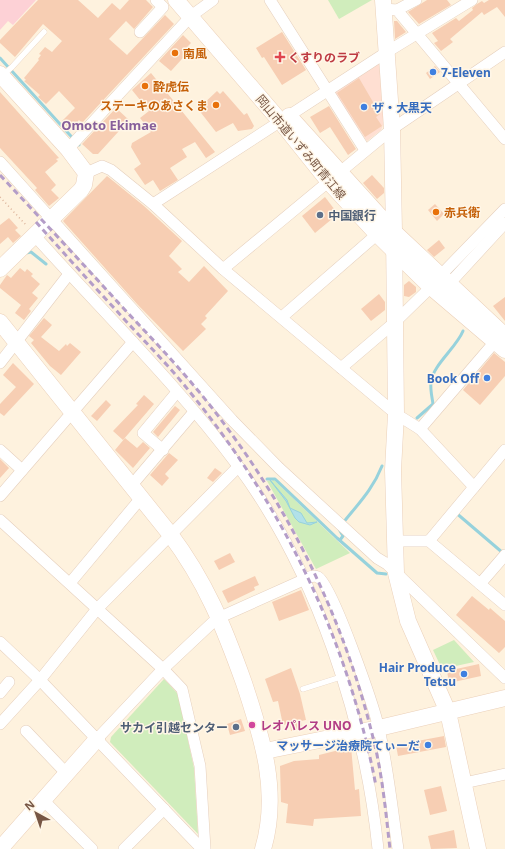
<svg xmlns="http://www.w3.org/2000/svg" width="505" height="849" font-family="'Noto Sans','Noto Sans JP',sans-serif">
<style>
.commercial{fill:#ffdfd2}
.medical{fill:#fdd1d6}
.green{fill:#d0edbc}
.water{fill:#b2e1e9;stroke:#97d2dc}
.lines{fill:none;stroke-linecap:round;stroke-linejoin:round}
.stream{stroke:#97d2dc;stroke-width:3}
.building{fill:#f7ceb3}
.lane-casing{stroke:#e5cfbd;stroke-width:6}
.street-casing{stroke:#e5cfbd;stroke-width:12}
.secondary-casing{stroke:#ebd0b9;stroke-width:17}
.path{stroke:#dbb197;stroke-width:1.5;stroke-dasharray:1 3;stroke-linecap:butt}
.lane{stroke:#fff;stroke-width:5.5}
.street{stroke:#fff;stroke-width:11}
.secondary{stroke:#fff;stroke-width:16}
.rail{stroke:#b49dc8;stroke-width:3;stroke-dasharray:6 4;stroke-linecap:butt}
.food-dot{fill:#e8710a;stroke:#fff6e7;stroke-width:1.5}
.health-dot{fill:#e0444e;stroke:#fff6e7;stroke-width:1.5}
.shop-dot{fill:#3f7fe0;stroke:#fff6e7;stroke-width:1.5}
.service-dot{fill:#5c6f8a;stroke:#fff6e7;stroke-width:1.5}
.hotel-dot{fill:#d1479c;stroke:#fff6e7;stroke-width:1.5}
.labels{text-anchor:middle;dominant-baseline:central;stroke-width:3;stroke-linejoin:round;paint-order:stroke}
.food-label{font-size:12px;font-weight:bold;fill:#c56008;stroke:#fff6e7;text-anchor:start}
.health-label{font-size:12px;font-weight:bold;fill:#be3a42;stroke:#fff6e7;text-anchor:start}
.shop-label{font-size:12px;font-weight:bold;fill:#366cbe;stroke:#fff6e7;text-anchor:end}
.street-label{font-size:12px;fill:#775644;stroke:#fff6e7}
.service-label{font-size:12px;font-weight:bold;fill:#4e5e75;stroke:#fff6e7;text-anchor:start}
.hotel-label{font-size:12px;font-weight:bold;fill:#b23c85;stroke:#fff6e7;text-anchor:start}
.neighbourhood-label{font-size:13px;font-weight:bold;fill:#875f9b;stroke:#fff6e7}
</style>
<rect width="100%" height="100%" fill="#fef2de"/>
<polygon class="commercial" points="379,64 381,66 385,120 381,130 367,141 335,94 336,91"/>
<polygon class="medical" points="0,0 36,0 13,25 8,21 0,30"/>
<g class="green">
<polygon points="328,0 372,0 339,19"/>
<polygon points="274,480 350,553 316,569 267,481"/>
<polygon points="454,640 474,662 442,669 433,650"/>
<polygon points="164,679 178,694 194,768 198,834 110,742 111,737"/>
</g>
<polygon class="water" points="270,480 287,500 290,508 301,513 307,523 317,522 310,525 299,522 295,518 286,501"/>
<g class="lines">
<g class="stream">
<polyline points="0,58 79,145"/>
<polyline points="26,253 31,252 46,264"/>
<polyline points="452,272 466,257"/>
<path d="M417 418 433 404C432 397 430 389 431 382 433 365 456 348 463 331"/>
<polyline points="267,479 275,479 337,538 377,573 386,574"/>
<polyline points="455,512 503,553"/>
<path d="M343 523C358 504 373 489 382 466"/>
<polyline points="339,529 343,536 340,540"/>
</g>
</g>
<g class="building">
<polygon points="38,0 78,0 98,18 112,3 120,10 129,0 146,0 153,7 134,29 126,21 109,39 127,55 165,15 174,24 82,123 79,120 73,126 71,124 68,127 62,121 75,108 59,91 46,104 38,97 40,95 24,81 26,80 24,78 39,60 38,59 41,55 39,54 45,47 52,52 62,41 43,24 15,57 0,43 0,40"/>
<polygon points="427,0 447,0 451,5 419,24 408,12"/>
<polygon points="489,0 505,0 505,17 497,7 484,15 482,12 450,39 453,42 441,51 434,43 438,41 432,33 456,18 459,21 473,10 472,8 477,4 482,1 484,3"/>
<polygon points="394,21 397,21 406,32 395,39"/>
<polygon points="282,32 306,70 282,85 264,57 262,58 256,48"/>
<polygon points="183,35 191,43 188,46 191,49 171,71 159,61"/>
<polygon points="435,66 440,72 430,79 426,73"/>
<polygon points="151,73 215,152 206,158 195,142 182,149 187,157 170,168 178,180 160,191 153,180 145,185 134,169 141,164 131,147 132,143 151,132 140,118 149,111 132,90"/>
<polygon points="359,78 380,114 376,117 382,126 365,137 337,93"/>
<polygon points="217,91 220,94 223,91 244,115 247,113 254,126 252,129 238,131 233,123 216,132 198,109"/>
<polygon points="0,92 59,158 56,159 58,161 45,172 56,185 51,190 59,198 49,206 35,190 37,188 0,148"/>
<polygon points="329,106 356,149 348,155 330,127 320,133 310,117"/>
<polygon points="116,108 129,120 98,154 93,154 82,144 83,143"/>
<polygon points="372,175 384,188 384,193 377,199 363,183"/>
<polygon points="107,176 144,206 182,241 169,256 182,269 178,272 189,282 204,266 228,291 205,316 207,318 201,324 206,329 183,351 138,305 63,221"/>
<polygon points="325,197 338,214 315,233 302,216"/>
<polygon points="435,204 444,214 437,221 428,210"/>
<polygon points="9,218 18,228 15,230 21,236 13,243 8,237 0,244 0,225"/>
<polygon points="439,240 445,248 434,257 427,250"/>
<polygon points="20,268 25,272 27,269 33,274 31,276 40,284 32,293 38,298 29,309 31,311 24,320 15,313 21,305 0,288 0,285 7,275 11,278"/>
<polygon points="409,281 416,287 416,292 409,297 404,296 404,285"/>
<polygon points="379,294 385,302 385,310 371,321 361,309"/>
<polygon points="505,297 505,321 493,306"/>
<polygon points="44,318 52,325 41,337 59,351 66,344 67,346 70,343 81,352 61,375 50,366 31,343 34,340 29,336"/>
<polygon points="494,353 505,362 505,376 480,405 463,390"/>
<polygon points="13,363 34,384 4,416 0,413 0,404 16,387 3,375"/>
<polygon points="144,395 154,404 123,440 113,431 138,405 136,404"/>
<polygon points="106,400 111,405 97,421 91,416"/>
<polygon points="175,406 180,410 158,437 153,432"/>
<polygon points="125,438 137,448 143,442 150,448 133,468 115,450"/>
<polygon points="169,453 178,460 165,474 169,478 162,486 150,475"/>
<polygon points="0,459 9,468 0,478"/>
<polygon points="215,468 222,473 213,482 207,478"/>
<polygon points="230,553 235,562 219,570 214,561"/>
<polygon points="255,576 259,585 254,587 255,590 228,603 222,591"/>
<polygon points="301,590 309,610 279,621 272,602"/>
<polygon points="472,596 489,610 490,608 505,621 505,647 499,653 456,615"/>
<polygon points="479,664 481,676 449,683 447,671"/>
<polygon points="291,668 300,694 306,720 301,721 303,729 291,731 290,724 283,725 278,701 273,702 265,679"/>
<polygon points="241,719 245,731 230,735 227,724"/>
<polygon points="444,736 446,747 398,756 396,745"/>
<polygon points="351,747 355,790 359,789 361,816 314,819 313,826 286,823 288,804 281,802 280,766 294,761 319,759 319,755"/>
<polygon points="441,786 447,811 430,815 424,790"/>
<polygon points="454,830 457,848 431,849 428,836"/>
</g>
<g class="lines">
<g class="lane-casing">
<g id="lane">
<polyline points="3,75 12,67 44,32"/>
<polyline points="303,689 341,677"/>
</g>
</g>
<g class="street-casing">
<g id="street">
<polyline points="270,0 365,150"/>
<polyline points="384,9 397,10 505,139"/>
<polyline points="397,10 416,0"/>
<polyline points="140,32 163,7 156,0"/>
<polyline points="68,149 191,16 213,0"/>
<polyline points="0,162 232,420 279,468 377,558 387,564 505,678"/>
<polyline points="86,173 102,166 111,170 153,204 223,269 396,414 420,429 474,487"/>
<polyline points="153,204 387,52 472,0"/>
<path d="M35 236C103 312 177 384 238 466 316 571 365 720 378 849"/>
<polyline points="223,269 392,129 505,52"/>
<polyline points="440,276 505,209"/>
<polyline points="449,284 505,223"/>
<polyline points="282,317 382,230"/>
<polyline points="0,363 69,274"/>
<polyline points="341,368 395,322 431,287"/>
<polyline points="420,429 499,337"/>
<polyline points="0,450 22,470"/>
<polyline points="163,450 143,433 177,392"/>
<polyline points="131,486 194,412"/>
<polyline points="0,496 133,342"/>
<polyline points="0,520 163,669 182,689 200,766 205,849"/>
<polyline points="395,541 429,541 505,605"/>
<polyline points="429,541 505,450"/>
<polyline points="70,583 141,498"/>
<polyline points="480,584 505,555"/>
<polyline points="0,642 40,680 202,849"/>
<polyline points="0,693 9,682"/>
<polyline points="0,724 40,680 97,609 238,467"/>
<polyline points="26,731 67,774"/>
<path d="M97 739 163 669 212 623 225 615 301 581C306 579 312 574 318 577 332 584 374 707 379 729 388 768 392 809 398 849"/>
<polyline points="464,783 505,774"/>
<polyline points="43,800 92,849"/>
<polyline points="124,849 164,809"/>
</g>
</g>
<g class="secondary-casing">
<g id="secondary">
<polyline points="176,0 281,122 329,182 377,234 431,287 505,350"/>
<polyline points="383,0 392,129 394,232 396,414 393,470 396,573 408,621 448,712 478,849"/>
<polyline points="0,74 68,149 86,173 84,185 81,190 0,269"/>
<polyline points="289,116 394,232 505,336"/>
<path d="M0 322 170 534C206 582 224 627 244 683 262 737 280 792 263 849"/>
<polyline points="265,751 379,728 505,698"/>
<polyline points="0,849 97,739"/>
</g>
</g>
<polyline class="path" points="0,197 26,225"/>
<use href="#lane" class="lane"/>
<use href="#street" class="street"/>
<use href="#secondary" class="secondary"/>
<g class="rail">
<path d="M0 175C42 220 84 265 125 310 160 347 195 384 225 425 296 520 348 630 375 746 383 780 386 815 390 849"/>
<path d="M36 222C62 251 88 280 115 309 138 335 163 359 185 386 282 504 347 636 376 786"/>
</g>
</g>
<g class="food-dot">
<circle cx="175" cy="53" r="4"/>
<circle cx="145" cy="86" r="4"/>
<circle cx="216" cy="105" r="4"/>
<circle cx="436" cy="212" r="4"/>
</g>
<path class="health-dot" d="M278 51h4v4h4v4h-4v4h-4v-4h-4v-4h4z"/>
<g class="shop-dot">
<circle cx="433" cy="72" r="4"/>
<circle cx="364" cy="107" r="4"/>
<circle cx="487" cy="378" r="4"/>
<circle cx="464" cy="674" r="4"/>
<circle cx="428" cy="745" r="4"/>
</g>
<g class="service-dot">
<circle cx="320" cy="215" r="4"/>
<circle cx="236" cy="727" r="4"/>
</g>
<circle class="hotel-dot" cx="252" cy="725" r="4"/>
<g class="labels">
<g class="food-label">
<text x="183" y="53">南風</text>
<text x="153" y="86">酔虎伝</text>
<text x="208" y="105" text-anchor="end">ステーキのあさくま</text>
<text x="444" y="212">赤兵衛</text>
</g>
<g class="health-label">
<text x="288" y="57">くすりのラブ</text>
</g>
<g class="shop-label">
<text x="441" y="72" text-anchor="start">7-Eleven</text>
<text x="372" y="107" text-anchor="start">ザ・大黒天</text>
<text x="479" y="378">Book Off</text>
<text x="456" y="667">Hair Produce<tspan x="456" dy="14">Tetsu</tspan></text>
<text x="420" y="745">マッサージ治療院てぃーだ</text>
</g>
<g class="street-label">
<text transform="translate(301 147) rotate(50)">岡山市道いずみ町青江線</text>
</g>
<g class="service-label">
<text x="328" y="215">中国銀行</text>
<text x="228" y="727" text-anchor="end">サカイ引越センター</text>
</g>
<g class="hotel-label">
<text x="260" y="725">レオパレス UNO</text>
</g>
<g class="neighbourhood-label">
<text x="109" y="125">Omoto Ekimae</text>
</g>
</g>
<g transform="translate(36 813) rotate(320)" stroke="#fff6e7" stroke-width="3" paint-order="stroke">
<path d="M0-3L7 15L0 10L-7 15Z" fill="#775644"/>
<text y="-6" font-size="11" font-weight="bold" text-anchor="middle" fill="#775644">N</text>
</g>
</svg>
